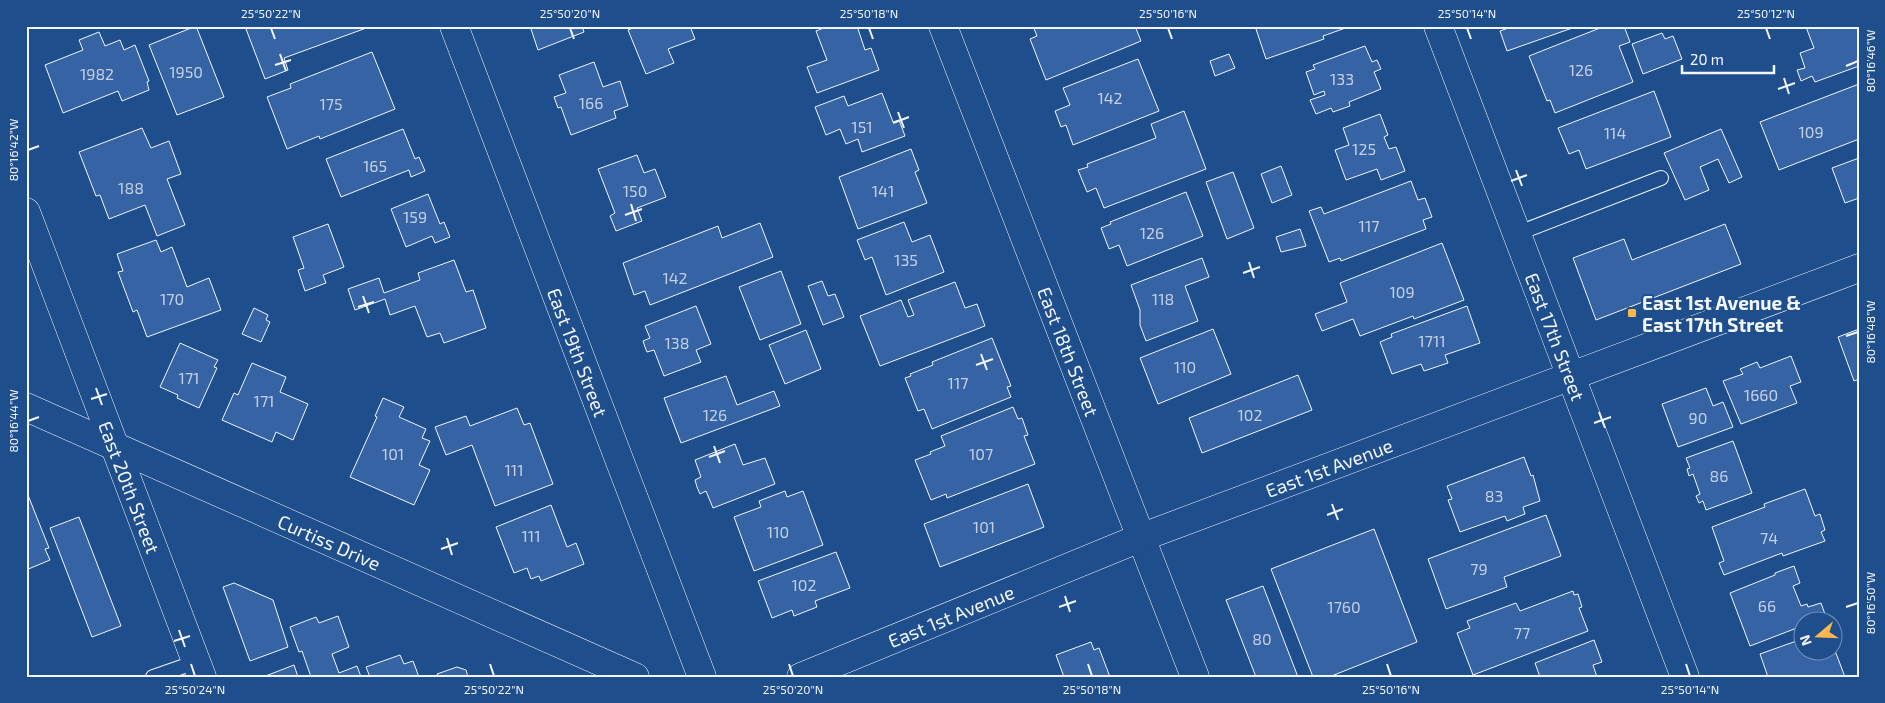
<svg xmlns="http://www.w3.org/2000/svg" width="1885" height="703" font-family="'Exo 2',sans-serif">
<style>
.building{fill:#3563a3;stroke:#f2f6ff}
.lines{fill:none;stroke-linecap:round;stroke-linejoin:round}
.service-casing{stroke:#f2f6ff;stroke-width:16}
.minor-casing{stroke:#f2f6ff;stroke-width:29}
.tertiary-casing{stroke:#f2f6ff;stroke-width:29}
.service{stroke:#1f4e8c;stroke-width:14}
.minor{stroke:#1f4e8c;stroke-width:28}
.tertiary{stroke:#1f4e8c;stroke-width:28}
.ticks{fill:none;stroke:#f2f6ff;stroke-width:2}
.poi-dot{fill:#ffb74d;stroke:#1f4e8c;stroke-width:2}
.labels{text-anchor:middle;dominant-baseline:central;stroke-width:4;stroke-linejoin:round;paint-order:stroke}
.number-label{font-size:16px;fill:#c3d1e8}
.poi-label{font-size:19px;font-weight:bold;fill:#f2f6ff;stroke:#1f4e8c;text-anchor:start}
.street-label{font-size:19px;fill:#f2f6ff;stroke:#1f4e8c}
.neatline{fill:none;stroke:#f2f6ff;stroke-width:2}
.ticks-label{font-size:12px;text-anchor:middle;fill:#f2f6ff}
</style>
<rect width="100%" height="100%" fill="#1f4e8c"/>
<g class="building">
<polygon points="196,26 224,97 177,115 149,45"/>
<polygon points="253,26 369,26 369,27 284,58 288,70 265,79 246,29"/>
<polygon points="530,26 582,26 584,32 538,50"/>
<polygon points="638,26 690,26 695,39 668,49 674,63 646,74 628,30"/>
<polygon points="829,26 857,26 865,50 871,48 879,70 817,93 807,67 827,60 816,31"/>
<polygon points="1033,26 1135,26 1141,41 1046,80 1030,39 1037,36"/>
<polygon points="1255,26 1351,26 1323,36 1324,39 1266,59"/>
<polygon points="1514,26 1578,26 1507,51 1500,31"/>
<polygon points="1605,26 1624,26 1630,42 1619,46 1633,82 1555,113 1550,100 1547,101 1529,56"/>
<polygon points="1808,26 1858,26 1859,66 1815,82 1812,76 1801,81 1797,70 1805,68 1800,53 1814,48 1806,27"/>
<polygon points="99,32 105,46 120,40 124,50 135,45 149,81 147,82 149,90 122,101 118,91 63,113 45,65 83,50 79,40"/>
<polygon points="1662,33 1665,39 1673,36 1682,59 1643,74 1632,44"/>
<polygon points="1365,46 1372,62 1377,60 1381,69 1374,72 1381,89 1349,102 1350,106 1333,112 1331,108 1316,114 1310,100 1325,95 1324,91 1314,95 1306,72 1315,69 1313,65"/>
<polygon points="372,52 395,109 320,139 319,136 287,149 267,97 291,88 290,84"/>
<polygon points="1229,54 1235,68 1215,76 1210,61"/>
<polygon points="1138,59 1159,111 1073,145 1066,125 1061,127 1055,111 1070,105 1063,88"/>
<polygon points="594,62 603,87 620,81 628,106 614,111 616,118 571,135 561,107 558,108 554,97 566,93 559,75"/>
<polygon points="1859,84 1859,139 1779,170 1760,122"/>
<polygon points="1654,91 1671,137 1586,169 1579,150 1569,154 1558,128"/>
<polygon points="882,93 893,122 899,120 905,136 862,152 858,139 846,144 840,129 826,135 815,107 844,96 848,106"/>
<polygon points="1184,111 1206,169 1104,208 1096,188 1087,192 1078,170 1088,167 1087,164 1156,138 1151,124"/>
<polygon points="1380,114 1388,135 1384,137 1389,149 1396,147 1405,171 1381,180 1377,169 1346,180 1335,150 1349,145 1343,128"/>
<polygon points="142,128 151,148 169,141 181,174 167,179 185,225 157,236 145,205 109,219 100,195 96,196 79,152"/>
<polygon points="403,129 415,159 419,157 425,171 411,177 409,170 341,197 326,159"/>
<polygon points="1721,129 1742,177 1729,183 1718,159 1700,167 1709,190 1685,200 1664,153"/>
<polygon points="911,149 919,170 915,172 927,203 858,229 839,177"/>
<polygon points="637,155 644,173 655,169 666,197 637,208 642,221 616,231 610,216 615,213 598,169"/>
<polygon points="1859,158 1859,198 1845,203 1832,168"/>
<polygon points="1281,166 1292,195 1272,203 1261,174"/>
<polygon points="1233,172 1254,228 1227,239 1206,182"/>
<polygon points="1411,181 1418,200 1425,198 1432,217 1423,220 1426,229 1341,261 1340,258 1329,262 1309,211 1321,207 1324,214"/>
<polygon points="1186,192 1203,236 1127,266 1119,245 1109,249 1101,228 1111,224 1110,222"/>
<polygon points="428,194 440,224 444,222 450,237 435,243 432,236 406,247 391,209"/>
<polygon points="904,222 912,242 930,235 944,272 886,295 872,257 865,260 857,240"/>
<polygon points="760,223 773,257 650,305 645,291 634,295 623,263 718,226 722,238"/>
<polygon points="328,224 344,267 323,275 326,283 305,291 298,270 304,268 293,237"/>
<polygon points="1725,224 1741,264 1596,320 1573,258 1624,239 1632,260"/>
<polygon points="1300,229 1306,246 1281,252 1276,237"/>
<polygon points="156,240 161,252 172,247 187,287 209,278 221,310 147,337 137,310 133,312 118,272 123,271 117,254"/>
<polygon points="1442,243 1464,300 1414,319 1413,316 1360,336 1353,319 1322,331 1315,314 1347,302 1340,283"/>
<polygon points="1202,258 1209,277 1185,286 1198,321 1146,341 1140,325 1140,310 1131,285"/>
<polygon points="454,260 466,292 473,290 486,328 444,343 440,333 427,337 415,306 390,315 385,299 355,310 348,289 379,278 384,293 420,280 418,273"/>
<polygon points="781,271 801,324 760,340 739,287"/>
<polygon points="822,281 828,296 835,294 844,317 823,325 808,286"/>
<polygon points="955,282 965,308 977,304 985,326 880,366 860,316 901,300 908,317 914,315 908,300"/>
<polygon points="696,306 711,344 696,350 701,362 664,376 654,350 647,352 645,347 643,341 650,338 645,326"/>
<polygon points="1467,306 1480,343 1445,355 1448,363 1424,371 1421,364 1392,374 1380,342 1392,337 1391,334"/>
<polygon points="254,308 268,315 266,320 270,322 261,342 242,334"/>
<polygon points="1213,329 1231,374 1158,404 1140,358"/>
<polygon points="1859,329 1859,379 1854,381 1838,337"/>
<polygon points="806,330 821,369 785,384 769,345"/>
<polygon points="992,338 1011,386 1007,387 1011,397 932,429 924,409 918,411 905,378 911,376 910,374 933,365 932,362"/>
<polygon points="180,343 218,360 214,367 217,368 199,408 177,398 178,395 160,387"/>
<polygon points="1791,356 1801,382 1790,386 1797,403 1741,424 1723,381 1743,374 1740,369 1757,362 1760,368"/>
<polygon points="252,363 286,377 280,392 308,404 293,440 276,432 272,442 222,420 234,393 238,395"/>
<polygon points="1298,375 1312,410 1202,453 1189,418"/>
<polygon points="726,376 737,405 774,391 780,406 681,443 664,398"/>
<polygon points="1706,388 1713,406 1723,402 1733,427 1678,447 1662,404"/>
<polygon points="383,398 404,407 399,417 426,429 422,438 430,441 419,465 430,470 414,505 350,477 377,417 375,416"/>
<polygon points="1013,407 1018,419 1022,418 1028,435 1024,436 1035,464 947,498 946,494 931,500 915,460 931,454 930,452 945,446 941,436"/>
<polygon points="517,408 524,425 530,423 553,484 495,506 472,445 446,455 435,427 466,416 470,426"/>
<polygon points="1733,441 1752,493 1706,510 1703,501 1699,503 1696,496 1700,494 1693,474 1689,476 1687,469 1690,468 1686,458"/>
<polygon points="735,444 743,465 765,458 775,484 713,508 706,491 700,494 697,487 695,480 701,477 695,460"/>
<polygon points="1524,457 1531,476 1533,475 1540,501 1523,507 1525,514 1507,521 1505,516 1460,532 1448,500 1452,499 1447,486"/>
<polygon points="1028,484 1044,527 940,567 924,524"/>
<polygon points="1805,489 1815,516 1820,514 1825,530 1821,532 1825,541 1783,556 1782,553 1724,575 1719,563 1724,561 1712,527 1765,507 1764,504"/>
<polygon points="26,490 49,548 45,549 50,560 26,570"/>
<polygon points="785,491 787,497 803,491 823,545 754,571 734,517 761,507 759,501"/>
<polygon points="551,505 567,547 576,543 584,564 541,581 539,576 531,579 527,568 514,573 496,527"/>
<polygon points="1546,515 1561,556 1504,577 1507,587 1446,609 1428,559"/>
<polygon points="79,517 121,626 92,637 50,528"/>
<polygon points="1374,529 1417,642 1329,677 1313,677 1271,569"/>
<polygon points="836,552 850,588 815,601 817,607 794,616 792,610 772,618 758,581"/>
<polygon points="1794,566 1800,583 1793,586 1801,606 1807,604 1808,607 1821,603 1826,617 1817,620 1802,620 1802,626 1750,646 1730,593 1775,575 1775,573"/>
<polygon points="234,583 273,600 288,647 250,661 223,587"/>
<polygon points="1263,586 1298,677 1256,677 1226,600"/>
<polygon points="1573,591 1574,595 1578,594 1582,607 1579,608 1588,631 1473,675 1457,633 1470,628 1467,621 1516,603 1520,611"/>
<polygon points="338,616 349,647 332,654 339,673 357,666 361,677 311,677 302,651 299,652 290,627 316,617 319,623"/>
<polygon points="1802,639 1802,650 1806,650 1808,657 1826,650 1832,650 1834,648 1845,677 1768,677 1760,654"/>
<polygon points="1594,640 1602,662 1593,665 1597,677 1540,677 1535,663"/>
<polygon points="1091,642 1094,650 1099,648 1110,677 1064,677 1056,655"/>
<polygon points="400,655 404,664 413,661 419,677 370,677 366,667"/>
<polygon points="294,665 298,677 263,677"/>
<polygon points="457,667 466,670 468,677 438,677 437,674"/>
</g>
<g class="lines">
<g class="service-casing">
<g id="service">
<polyline points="1516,234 1661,178"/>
<polyline points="153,677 196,662"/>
</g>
</g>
<g class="minor-casing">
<g id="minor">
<path id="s1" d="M454 26 702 677"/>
<path id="s2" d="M943 26 1195 677"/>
<path id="s3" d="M26 212 202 677"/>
<path id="s4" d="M26 407 635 677"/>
</g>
</g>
<g class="tertiary-casing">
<g id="tertiary">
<path id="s5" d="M1438 26 1685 677"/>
<path id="s6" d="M801 677 1140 538 1859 268"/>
</g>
</g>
<use href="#service" class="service"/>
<use href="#minor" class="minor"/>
<use href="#tertiary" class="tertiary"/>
</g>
<path class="ticks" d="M271 28 275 39M570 28 574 39M869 28 873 39M1168 28 1172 39M1467 28 1471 39M1766 28 1770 39M280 54 286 71M275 65 291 60M1846 66 1858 61M1784 78 1789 94M1778 89 1795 83M898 112 904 128M893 123 909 117M28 150 39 146M1516 170 1522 186M1511 181 1527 175M631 204 636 221M625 215 642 209M1249 262 1254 278M1243 273 1260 267M363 296 369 313M358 307 374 302M1846 336 1858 332M981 354 987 370M976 365 993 359M96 388 102 405M91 399 107 394M1599 412 1605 428M28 421 39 417M1594 423 1611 417M714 446 720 463M709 457 725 451M1332 504 1338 520M1327 515 1343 509M447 538 452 555M441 549 458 543M1065 596 1070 612M1059 607 1076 601M1846 607 1858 603M179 630 185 647M174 641 190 636M191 664 195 676M490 664 494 676M789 664 793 676M1088 664 1092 676M1387 664 1391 676M1686 664 1690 676"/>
<rect class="poi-dot" x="1627" y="308" width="10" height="10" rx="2.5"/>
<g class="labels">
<g class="number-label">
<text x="1581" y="69">126</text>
<text x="186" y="71">1950</text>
<text x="97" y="73">1982</text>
<text x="1342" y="78">133</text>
<text x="1110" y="97">142</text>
<text x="591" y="102">166</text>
<text x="331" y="103">175</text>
<text x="862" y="126">151</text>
<text x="1811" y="131">109</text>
<text x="1615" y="132">114</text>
<text x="1364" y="148">125</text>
<text x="375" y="165">165</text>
<text x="131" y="187">188</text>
<text x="635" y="190">150</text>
<text x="883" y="190">141</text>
<text x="415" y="216">159</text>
<text x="1369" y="225">117</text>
<text x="1152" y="232">126</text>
<text x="906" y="259">135</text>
<text x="675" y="277">142</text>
<text x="1402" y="291">109</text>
<text x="172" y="298">170</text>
<text x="1163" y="298">118</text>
<text x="1432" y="340">1711</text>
<text x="677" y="342">138</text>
<text x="1185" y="366">110</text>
<text x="189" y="377">171</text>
<text x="958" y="382">117</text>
<text x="1761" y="394">1660</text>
<text x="264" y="400">171</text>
<text x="715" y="414">126</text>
<text x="1250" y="414">102</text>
<text x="1698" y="417">90</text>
<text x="393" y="453">101</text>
<text x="981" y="453">107</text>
<text x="514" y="469">111</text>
<text x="1719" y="475">86</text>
<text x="1494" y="495">83</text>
<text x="984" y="526">101</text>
<text x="778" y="531">110</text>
<text x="531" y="535">111</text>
<text x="1769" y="537">74</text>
<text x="1479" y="568">79</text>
<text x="804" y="584">102</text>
<text x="1767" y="605">66</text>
<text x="1344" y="606">1760</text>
<text x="1522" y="632">77</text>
<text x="1262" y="638">80</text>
</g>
<g class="poi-label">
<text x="1642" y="302">East 1st Avenue &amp;<tspan x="1642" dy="22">East 17th Street</tspan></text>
</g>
<g class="street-label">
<text stroke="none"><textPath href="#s5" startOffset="332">East 17th Street</textPath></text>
<text stroke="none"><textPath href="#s1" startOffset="349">East 19th Street</textPath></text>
<text stroke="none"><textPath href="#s2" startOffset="349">East 18th Street</textPath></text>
<text stroke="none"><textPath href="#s6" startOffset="568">East 1st Avenue</textPath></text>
<text stroke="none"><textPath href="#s3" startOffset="294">East 20th Street</textPath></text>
<text stroke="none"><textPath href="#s4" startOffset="332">Curtiss Drive</textPath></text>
<text stroke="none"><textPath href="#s6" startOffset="162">East 1st Avenue</textPath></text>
</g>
</g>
<rect width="1885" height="703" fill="none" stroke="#1f4e8c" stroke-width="55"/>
<g transform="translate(1818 636) rotate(251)"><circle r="24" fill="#1f4e8c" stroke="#7391ba"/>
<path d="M0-4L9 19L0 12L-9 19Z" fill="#ffb74d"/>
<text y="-8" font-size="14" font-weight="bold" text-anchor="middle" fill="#f2f6ff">N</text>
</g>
<path d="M1682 65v8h92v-8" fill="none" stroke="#f2f6ff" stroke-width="2.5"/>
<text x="1690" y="65" font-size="15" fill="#f2f6ff" stroke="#1f4e8c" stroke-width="4" paint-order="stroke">20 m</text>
<rect x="28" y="28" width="1830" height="648" class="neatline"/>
<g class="ticks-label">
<text x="271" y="18">25°50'22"N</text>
<text x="570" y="18">25°50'20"N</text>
<text x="869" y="18">25°50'18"N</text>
<text x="1168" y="18">25°50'16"N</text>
<text x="1467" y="18">25°50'14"N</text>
<text x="1766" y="18">25°50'12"N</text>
<text transform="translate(1871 61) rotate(-90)" y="4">80°16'46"W</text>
<text transform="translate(14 150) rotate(-90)" y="4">80°16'42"W</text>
<text transform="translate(1871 332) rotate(-90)" y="4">80°16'48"W</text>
<text transform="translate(14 421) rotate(-90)" y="4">80°16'44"W</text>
<text transform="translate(1871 603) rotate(-90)" y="4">80°16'50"W</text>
<text x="195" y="694">25°50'24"N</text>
<text x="494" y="694">25°50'22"N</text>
<text x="793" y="694">25°50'20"N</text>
<text x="1092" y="694">25°50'18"N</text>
<text x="1391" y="694">25°50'16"N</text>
<text x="1690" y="694">25°50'14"N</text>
</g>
</svg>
